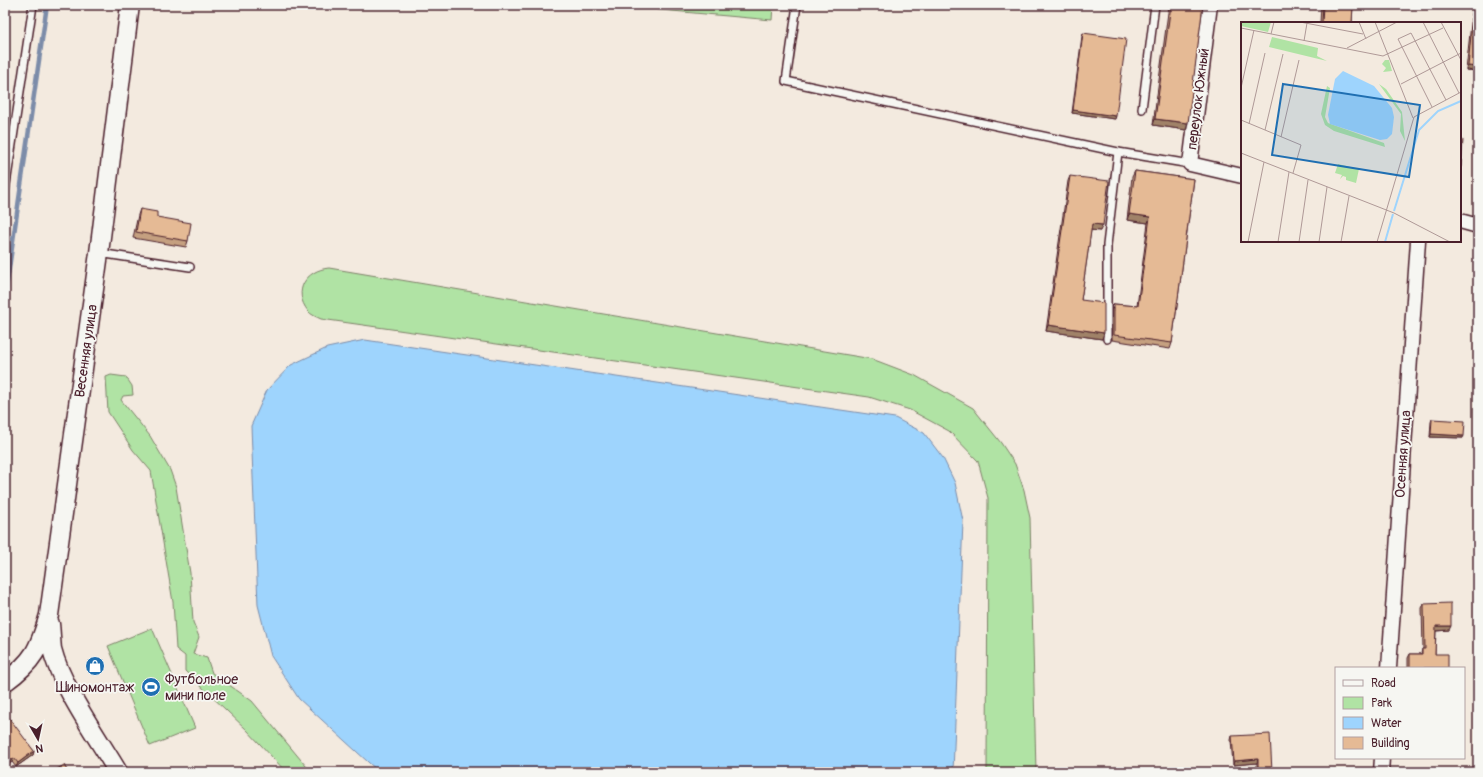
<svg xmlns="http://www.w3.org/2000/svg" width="1483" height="777" font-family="Pangolin,sans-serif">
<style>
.green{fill:#b0e3a4;stroke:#7d8168}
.water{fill:#9ed4fd;stroke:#7c8ca9}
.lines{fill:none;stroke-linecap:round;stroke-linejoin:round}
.stream{stroke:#7c8ca9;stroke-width:4.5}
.service-casing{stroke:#4a1f2b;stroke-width:10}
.minor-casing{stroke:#4a1f2b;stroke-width:17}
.tertiary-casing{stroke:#4a1f2b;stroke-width:21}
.service{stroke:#f6f6f2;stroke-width:7}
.minor{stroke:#f6f6f2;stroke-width:14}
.tertiary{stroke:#f6f6f2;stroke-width:18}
.wall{fill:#c5a080;stroke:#4a1f2b}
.shaded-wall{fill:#a08268;stroke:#4a1f2b}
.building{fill:#e5ba95;stroke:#4a1f2b}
.labels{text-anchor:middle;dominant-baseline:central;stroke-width:3.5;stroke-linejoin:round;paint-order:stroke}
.street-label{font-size:14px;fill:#4a1f2b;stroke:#f6f6f2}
.poi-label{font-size:14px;fill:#4a1f2b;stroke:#f6f6f2;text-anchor:start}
.inset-river{fill:none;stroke:#9ed4fd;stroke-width:2}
.inset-road{fill:none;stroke:#af9997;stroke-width:1}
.view{fill:#1f6fb2;fill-opacity:0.15;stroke:#1f6fb2;stroke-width:2}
.inset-edge{fill:none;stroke:#4a1f2b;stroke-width:2}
</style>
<rect width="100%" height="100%" fill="#f3eadf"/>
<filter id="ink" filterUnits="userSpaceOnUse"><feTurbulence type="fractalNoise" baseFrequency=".025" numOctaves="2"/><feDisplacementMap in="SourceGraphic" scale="8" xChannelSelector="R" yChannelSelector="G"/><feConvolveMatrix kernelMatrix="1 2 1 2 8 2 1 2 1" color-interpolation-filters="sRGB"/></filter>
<g filter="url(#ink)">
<g class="green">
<polygon points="605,5 773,5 772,20"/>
<path d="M329 268 872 359 914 375 973 408 1001 443 1015 464 1024 490 1030 518 1036 772H987L988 498 978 461 949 431 910 410 869 397 321 319C317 317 311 315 308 311 292 291 306 270 329 268Z"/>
<polygon points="111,375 126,377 132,386 133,395 123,396 121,400 150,436 170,470 176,487 190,573 193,622 199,637 193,654 207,658 212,673 252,701 311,772 286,772 247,730 185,671 185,656 176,649 173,602 151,471 133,450 108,412 106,377"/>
<polygon points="152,628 195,728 150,746 108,646"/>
</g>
<polygon class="water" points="365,340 895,418 924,433 943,458 955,483 963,521 953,772 379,772 299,699 271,656 258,605 251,426 267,390 291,365 327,348"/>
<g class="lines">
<polyline class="stream" points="5,296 47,5"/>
<g class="service-casing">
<g id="service">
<polyline points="797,5 786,81 1118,152 1190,164"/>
<polyline points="1142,109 1155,5"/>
<polyline points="5,191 33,5"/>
<polyline points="99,253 190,267"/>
<polyline points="1107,339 1107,245 1118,152"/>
</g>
</g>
<g class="minor-casing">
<g id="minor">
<polyline points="1210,5 1190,164 1242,176"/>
<polyline points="1460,221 1478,226"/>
<polyline points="1389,668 1418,241"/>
<polyline points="1381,772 1382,758"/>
</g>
</g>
<g class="tertiary-casing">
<g id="tertiary">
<path d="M50 624C51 632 51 641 52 649 61 686 98 738 118 772"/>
<path d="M5 682C34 661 39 649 49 615L99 253 130 5"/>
</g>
</g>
<use href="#service" class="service"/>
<use href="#minor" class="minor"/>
<use href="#tertiary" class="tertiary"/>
</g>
<g class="wall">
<polygon points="1169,5 1203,5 1186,130 1153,125"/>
<polygon points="1321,5 1353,5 1352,23 1320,23"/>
<polygon points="1473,5 1478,5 1478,71 1466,70"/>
<polygon points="1083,33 1115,119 1072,113 1082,36"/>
<polygon points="1135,171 1194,179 1172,343 1170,349 1112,340 1112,310 1114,304 1137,306 1148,223 1127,220 1132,177"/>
<polygon points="1070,176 1100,231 1091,230 1081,300 1102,339 1046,331 1068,181"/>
<polygon points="140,209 188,241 186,247 133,238 138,215"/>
<polygon points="1432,419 1463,438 1430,437 1431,422"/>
<polygon points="1424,604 1449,630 1436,631 1435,654 1448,668 1408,668 1408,658 1410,654 1421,654 1422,649 1423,649 1422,608"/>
<polygon points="5,716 34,751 33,755 16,767 12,762"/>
<polygon points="1232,736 1272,772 1257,772 1257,763 1233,765 1231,740"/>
</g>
<g class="shaded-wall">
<polygon points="1468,66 1478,67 1478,71 1466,70"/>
<polygon points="1073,110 1116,116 1115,119 1072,113"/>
<polygon points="1155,119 1188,123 1186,130 1153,125"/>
<polygon points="1129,214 1150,217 1148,223 1127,220"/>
<polygon points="1092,224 1103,225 1100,231 1090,230"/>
<polygon points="1048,325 1104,333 1102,339 1046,331"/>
<polygon points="1431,434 1464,436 1463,438 1430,437"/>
<polygon points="1436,626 1451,626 1449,630 1434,631"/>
<polygon points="34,751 33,755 16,767 18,763"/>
<polygon points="14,758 12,762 5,767 5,764"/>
<polygon points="1258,759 1257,763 1233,765 1234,761"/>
</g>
<g class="building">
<polygon points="1171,5 1203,5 1188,123 1155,119"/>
<polygon points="1323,5 1353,5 1352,23 1322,23"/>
<polygon points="1474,5 1478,5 1478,67 1468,66"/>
<polygon points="1083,33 1126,39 1116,116 1073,110"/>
<polygon points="1460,140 1463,140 1461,167 1460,166"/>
<polygon points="1135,171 1194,179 1172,343 1114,335 1114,304 1138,306 1150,217 1129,214"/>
<polygon points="1070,176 1109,181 1103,225 1092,224 1081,300 1104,303 1104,333 1048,325"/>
<polygon points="140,209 157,212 157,217 191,223 188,241 136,232"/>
<polygon points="1432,419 1465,421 1464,436 1431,434"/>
<polygon points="1451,603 1451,626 1436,626 1435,654 1448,654 1448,668 1410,668 1410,654 1422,654 1422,649 1425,649 1424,604"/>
<polygon points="7,715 34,751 18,763 14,758 5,764 5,716"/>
<polygon points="1270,734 1272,772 1258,772 1258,759 1234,761 1232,736"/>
<polygon points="64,765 68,772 52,772"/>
</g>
</g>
<defs>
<g id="shop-disc" transform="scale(1)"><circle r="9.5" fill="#1f6fb2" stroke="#f6f6f2"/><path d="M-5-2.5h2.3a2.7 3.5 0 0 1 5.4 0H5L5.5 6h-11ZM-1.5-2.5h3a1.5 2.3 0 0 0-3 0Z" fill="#fff"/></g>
<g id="stadium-disc" transform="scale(1)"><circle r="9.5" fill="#1f6fb2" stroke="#f6f6f2"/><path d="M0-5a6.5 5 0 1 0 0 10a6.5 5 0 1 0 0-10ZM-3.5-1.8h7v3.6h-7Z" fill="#fff"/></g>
</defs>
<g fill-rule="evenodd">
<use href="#shop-disc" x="95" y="666"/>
<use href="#stadium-disc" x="151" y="687"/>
</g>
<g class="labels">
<g class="street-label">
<text transform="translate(1198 99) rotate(-83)">переулок Южный</text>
<text transform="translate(86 351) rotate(-82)">Весенняя улица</text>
<text transform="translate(1403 454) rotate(-86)">Осенняя улица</text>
</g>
<g class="poi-label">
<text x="165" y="679">Футбольное<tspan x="165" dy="16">мини поле</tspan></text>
<text x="95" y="687" text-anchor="middle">Шиномонтаж</text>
</g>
</g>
<g transform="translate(1241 22)">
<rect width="220" height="220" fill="#f3eadf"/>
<path d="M0 0H30L27 10 0 4ZM31 15 77 26 76 34 86 39 28 25ZM144 38H148L151 49 142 50 145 46 141 42ZM138 62 145 67 161 90 164 119 159 109 160 92ZM86 64 89 66 84 95 87 101 143 121 144 125 93 109 84 103 80 92ZM97 142 118 147 115 161 105 158V155L102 154 99 157 101 153 94 151Z" fill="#b0e3a4"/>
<path d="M102 49 133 64 151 86 153 95 151 112 146 117 139 118 89 102 87 93 94 57Z" fill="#9ed4fd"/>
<path class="inset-river" d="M153 189 178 108 197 89 220 79M144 220 152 192"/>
<path class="inset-road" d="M59 0 122 12M118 0 125 17M134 0 172 96M182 0 218 71M200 0 220 38M0 6 142 34 202 6M30 12 33 0M63 19 66 1M106 26 156 0M160 62 220 31M0 66 13 8M191 85 157 17 170 11 205 78M0 98 60 123 52 151M8 102 24 31M24 108 42 32M40 115 58 38M0 131 153 191 209 220M7 220 23 140M37 220 48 150M58 220 67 158M78 220 86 165M100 220 108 174M136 220 173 95 220 70"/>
<path class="view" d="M42 62 179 83 168 155 31 133Z"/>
<rect width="220" height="220" class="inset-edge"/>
</g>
<rect width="1483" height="777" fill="none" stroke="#f6f6f2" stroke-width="20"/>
<rect x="10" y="10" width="1463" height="757" fill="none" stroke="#4a1f2b" stroke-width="1.5" filter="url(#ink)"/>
<rect x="1335" y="667" width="130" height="92" fill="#f6f6f2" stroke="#b1a0a2"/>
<rect x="1343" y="680" width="20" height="6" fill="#f6f6f2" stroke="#b1a0a2"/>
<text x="1371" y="687" font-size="12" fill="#4a1f2b">Road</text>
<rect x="1343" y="697" width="20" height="12" fill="#b0e3a4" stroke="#b1a0a2"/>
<text x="1371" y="707" font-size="12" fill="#4a1f2b">Park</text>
<rect x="1343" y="717" width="20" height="12" fill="#9ed4fd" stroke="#b1a0a2"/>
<text x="1371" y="727" font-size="12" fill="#4a1f2b">Water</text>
<rect x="1343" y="737" width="20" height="12" fill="#e5ba95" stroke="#b1a0a2"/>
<text x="1371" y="747" font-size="12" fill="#4a1f2b">Building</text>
<g transform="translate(38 739) rotate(171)" stroke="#f6f6f2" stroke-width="3" paint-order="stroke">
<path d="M0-3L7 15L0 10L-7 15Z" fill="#4a1f2b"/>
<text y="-6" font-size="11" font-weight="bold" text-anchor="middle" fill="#4a1f2b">N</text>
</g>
</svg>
